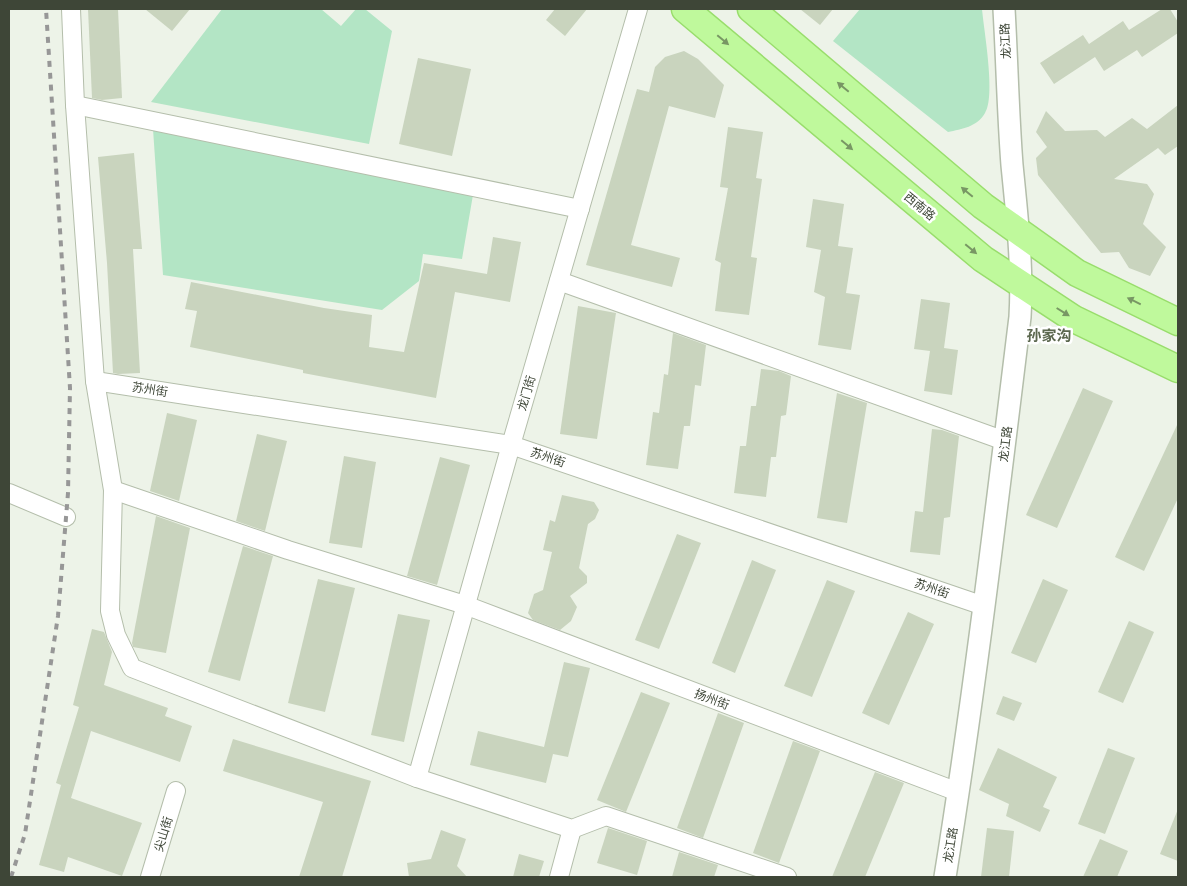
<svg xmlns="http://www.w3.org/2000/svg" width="1187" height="886" font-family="Montserrat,'Noto Sans SC',sans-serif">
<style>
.green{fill:#b3e5c5}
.building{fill:#c9d4be}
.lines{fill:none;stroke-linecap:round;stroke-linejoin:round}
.minor-casing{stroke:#b4beab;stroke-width:20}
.tertiary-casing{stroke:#b4beab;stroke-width:24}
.primary-casing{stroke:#99dd6c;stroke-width:29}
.minor{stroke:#fff;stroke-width:18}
.tertiary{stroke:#fff;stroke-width:21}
.primary{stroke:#bff99c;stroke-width:26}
.rail{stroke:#979797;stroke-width:4;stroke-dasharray:6 6;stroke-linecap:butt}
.oneway{fill:#789764}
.labels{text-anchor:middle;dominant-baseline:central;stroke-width:5;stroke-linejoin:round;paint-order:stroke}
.street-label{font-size:12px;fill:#3e4637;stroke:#fff}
.quarter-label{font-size:15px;font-weight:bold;fill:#5c684f;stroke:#fff}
</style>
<rect width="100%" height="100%" fill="#edf3e8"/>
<g class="green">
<polygon points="222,9 321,9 341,26 356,9 365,9 392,31 369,144 151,102"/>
<path d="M860 9H982C984 31 996 97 985 113 977 127 962 129 948 132L833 41Z"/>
<polygon points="153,129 474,189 462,259 423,254 419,281 382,310 163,275"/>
</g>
<g class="building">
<polygon points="88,9 118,9 122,98 102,100 92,98"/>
<polygon points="145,9 190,9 172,31"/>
<polygon points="555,9 587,9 565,36 546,20"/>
<polygon points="800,9 833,9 820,25"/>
<polygon points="1162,9 1170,9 1178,22 1178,33 1142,57 1137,50 1104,71 1095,57 1054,84 1040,63 1083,35 1089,44 1123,21 1129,30"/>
<polygon points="684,51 698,59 724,85 715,118 669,106 631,245 680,258 672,287 586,265 637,89 649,92 655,67 665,57"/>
<polygon points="418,58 471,69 452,156 399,144"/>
<polygon points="1178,105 1178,146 1165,155 1158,148 1114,179 1147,184 1154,194 1143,224 1166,247 1150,276 1129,268 1119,252 1101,253 1038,175 1036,158 1047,147 1036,132 1046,111 1065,131 1097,130 1105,137 1132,118 1147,129"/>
<polygon points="728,127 763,132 756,178 762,179 751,257 757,258 749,315 715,311 721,263 715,260 728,188 720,187"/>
<polygon points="134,153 142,249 133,249 140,373 118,374 113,373 107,263 98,157"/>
<polygon points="813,199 844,204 838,246 853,248 846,293 860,295 851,350 818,345 825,297 814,292 821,250 806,247"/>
<polygon points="493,237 521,242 510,302 455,292 436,398 303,373 303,370 190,347 197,311 185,309 191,282 324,308 372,315 369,347 404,352 424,263 487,274"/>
<polygon points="921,299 950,303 944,348 958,350 952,395 924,391 930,351 914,349"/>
<polygon points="578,306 616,313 597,439 560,434"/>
<polygon points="673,333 706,345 701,386 695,385 690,426 684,426 678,469 646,465 653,412 659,413 664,374 668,375"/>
<polygon points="761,369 779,371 791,376 786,415 781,416 776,457 771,457 766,497 734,493 740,446 746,446 751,406 756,406"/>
<polygon points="1083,388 1113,401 1057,528 1026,515"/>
<polygon points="837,393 867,403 847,523 817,518"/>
<polygon points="167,413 197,420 179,501 150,491"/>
<polygon points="1178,423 1178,498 1144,571 1115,557"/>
<polygon points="932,429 942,430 959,436 950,517 944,518 940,555 910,552 915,511 923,512"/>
<polygon points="257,434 287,441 265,531 236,521"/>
<polygon points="344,456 376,462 362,548 329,543"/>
<polygon points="440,457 470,465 437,585 407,576"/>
<polygon points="562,495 594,502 599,510 595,519 588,524 579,568 587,576 587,583 570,596 577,607 571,621 560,630 533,620 528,613 534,594 543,590 552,552 543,550 550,520 555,522"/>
<polygon points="156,516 190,528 166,653 133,647 132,643"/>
<polygon points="677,534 701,543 659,649 635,640"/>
<polygon points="243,546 273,556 240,681 208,672"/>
<polygon points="752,560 776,570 735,673 712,663"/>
<polygon points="318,579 355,588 325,712 288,703"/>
<polygon points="1043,579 1068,590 1036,663 1011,653"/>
<polygon points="827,580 855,591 812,697 784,686"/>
<polygon points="908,612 934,624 889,725 862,713"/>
<polygon points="398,614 430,620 404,742 371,735"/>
<polygon points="1129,621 1154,632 1123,703 1098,692"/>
<polygon points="92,629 104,632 112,652 104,685 168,708 165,716 192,726 180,762 91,731 71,798 142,823 122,876 68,857 64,872 39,865 61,785 56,783 79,707 73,705"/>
<polygon points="564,662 590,668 568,757 553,754 546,783 470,765 478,731 544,747"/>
<polygon points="641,692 670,703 626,812 597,800"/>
<polygon points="1003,696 1022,703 1014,721 996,714"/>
<polygon points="718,713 744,723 703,838 677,828"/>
<polygon points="233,739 371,781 342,877 299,877 323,802 223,771"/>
<polygon points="793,741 820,751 779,863 753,853"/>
<polygon points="998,748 1057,777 1043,807 1050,810 1040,832 1006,816 1009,804 979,790"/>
<polygon points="1108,748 1135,758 1105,834 1078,824"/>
<polygon points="875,772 904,783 865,877 832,877"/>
<polygon points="1178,809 1178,861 1160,854"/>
<polygon points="608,828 647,841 637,875 597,863"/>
<polygon points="987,828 1014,831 1009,877 981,877"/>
<polygon points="441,830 466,839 457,866 467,877 409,877 407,863 431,859"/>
<polygon points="1100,839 1128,851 1117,877 1083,877"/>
<polygon points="679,852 718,865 714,877 672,877"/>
<polygon points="519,854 544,861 539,877 513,877"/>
</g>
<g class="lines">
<g class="minor-casing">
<g id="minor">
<polyline points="71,9 75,105 95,381 113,490 110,611 116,635 132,668 417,778 572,829 606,816 787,877"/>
<polyline points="75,105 580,209"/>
<polyline points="559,281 1005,441"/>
<polyline points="95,381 511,445 984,606"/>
<polyline points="113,490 288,550 465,605 958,792"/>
<polyline points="9,493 66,517"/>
<polyline points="417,778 511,445 638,9"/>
<polyline points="150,877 176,791"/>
<polyline points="559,877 572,829"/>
</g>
</g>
<g class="tertiary-casing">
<path id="tertiary" d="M945 877C975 691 997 504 1020 317 1023 266 1017 216 1012 165 1008 113 1007 61 1004 9"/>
</g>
<g class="primary-casing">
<g id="primary">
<polyline points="685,9 983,259 1074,319 1178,369"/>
<polyline points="751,9 983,206 1077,273 1178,322"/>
</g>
</g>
<use href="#minor" class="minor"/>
<use href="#tertiary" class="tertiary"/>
<use href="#primary" class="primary"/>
<polyline class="rail" points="11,877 25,834 58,616 68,493 70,388 46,9"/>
</g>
<defs><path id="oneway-solid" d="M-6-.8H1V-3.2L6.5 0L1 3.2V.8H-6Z" transform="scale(1.25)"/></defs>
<g class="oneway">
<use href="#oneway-solid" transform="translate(723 40) rotate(40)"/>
<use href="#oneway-solid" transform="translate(843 87) rotate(-140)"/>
<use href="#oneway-solid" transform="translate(847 145) rotate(40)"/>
<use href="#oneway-solid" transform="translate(967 192) rotate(-140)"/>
<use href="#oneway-solid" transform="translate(971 249) rotate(40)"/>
<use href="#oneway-solid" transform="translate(1134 301) rotate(-154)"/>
<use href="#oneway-solid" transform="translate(1063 312) rotate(32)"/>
</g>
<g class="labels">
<g class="street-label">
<text transform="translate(1005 41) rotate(-93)">龙江路</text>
<text transform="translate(920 206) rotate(40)">西南路</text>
<text transform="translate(150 389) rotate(9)">苏州街</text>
<text transform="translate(526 393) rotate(-74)">龙门街</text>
<text transform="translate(1005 444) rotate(-83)">龙江路</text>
<text transform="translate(548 457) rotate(19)">苏州街</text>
<text transform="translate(932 588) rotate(19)">苏州街</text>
<text transform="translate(712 699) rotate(21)">扬州街</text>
<text transform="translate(163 834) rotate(-73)">尖山街</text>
<text transform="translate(950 845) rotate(-81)">龙江路</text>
</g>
<g class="quarter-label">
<text x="1049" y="335">孙家沟</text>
</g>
</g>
<rect width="1187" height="886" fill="none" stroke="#3e4637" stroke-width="20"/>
</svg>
